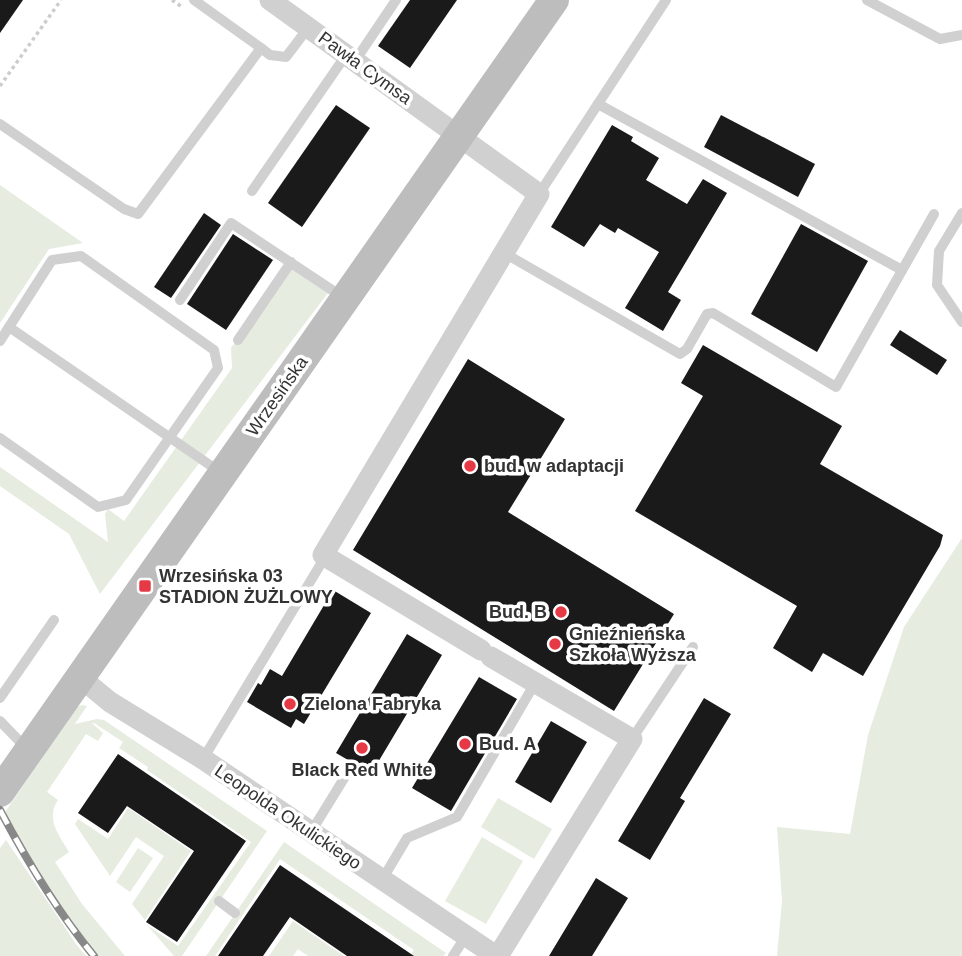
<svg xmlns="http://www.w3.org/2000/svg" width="962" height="956" font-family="Arial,sans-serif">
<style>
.green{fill:#e6ecdf}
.building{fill:#1a1a1a}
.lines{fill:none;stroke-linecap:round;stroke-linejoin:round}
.path{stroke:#cdcdcd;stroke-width:3.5;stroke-dasharray:3.5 3.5;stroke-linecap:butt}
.lane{stroke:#d0d0d0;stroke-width:10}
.street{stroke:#d0d0d0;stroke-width:21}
.secondary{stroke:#bdbdbd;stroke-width:30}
.rail-casing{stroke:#888;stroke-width:8}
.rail{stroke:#fff;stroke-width:5;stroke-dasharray:16;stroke-linecap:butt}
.poi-dot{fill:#e63946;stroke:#fff;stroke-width:2.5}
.labels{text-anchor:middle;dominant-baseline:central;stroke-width:7;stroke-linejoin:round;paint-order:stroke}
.street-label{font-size:18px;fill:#333;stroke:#fff}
.poi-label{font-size:18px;font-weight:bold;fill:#333;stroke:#fff;text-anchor:start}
</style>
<rect width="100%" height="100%" fill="#fff"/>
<g class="green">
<polygon points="0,185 83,243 49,249 0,323"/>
<polygon points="291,262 331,289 100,594 69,534 0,486 0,467 108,542 105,514 108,509 124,521 232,368 231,348"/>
<polygon points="962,538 962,956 777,956 782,901 777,827 850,834 868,735 904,627"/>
<path d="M82 705 87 706 75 724 97 719 104 720 267 831 182 956H174L147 925 178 946 251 842 147 770 148 767 119 748 123 742 94 723H92L103 733 98 741 86 734 47 792 58 800C45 819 59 835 69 852L55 862 82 904 125 956H94L59 910 3 815 77 707Z"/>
<polygon points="498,798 552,829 534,859 481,827"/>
<polygon points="128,808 191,851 145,920 132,904 164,856 136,837 110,876 75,824 78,819 108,839"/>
<polygon points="482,837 523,861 486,924 445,901"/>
<polygon points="6,840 76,944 86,956 0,956 0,848"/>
<polygon points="284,842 446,953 443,956 410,956 414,950 280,859 215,956 206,956"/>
<polygon points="138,848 153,858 130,892 116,882"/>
<polygon points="293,921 344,956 308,956 298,949 293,956 269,956"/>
</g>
<g class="building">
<polygon points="0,0 23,0 0,33"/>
<polygon points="410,0 457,0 410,68 378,46"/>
<polygon points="336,105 370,128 302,227 268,203"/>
<polygon points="721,115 815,164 798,197 704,147"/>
<polygon points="612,125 633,137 631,141 659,158 646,180 687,204 703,179 727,193 668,292 681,300 663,331 625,308 659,252 618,228 615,233 600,224 584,247 551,227"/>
<polygon points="204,213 221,225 171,298 154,287"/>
<polygon points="801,224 868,261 817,352 751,314"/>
<polygon points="233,234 273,260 226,330 187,304"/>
<polygon points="900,330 947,360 937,375 890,345"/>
<polygon points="703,345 842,426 820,464 943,535 940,546 863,676 823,653 812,672 773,648 797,606 635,511 703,396 681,383"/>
<polygon points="468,359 565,419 508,512 674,614 614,711 353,550"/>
<polygon points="333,590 371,613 304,724 296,719 291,728 247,702 258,683 261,685 270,669 282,676"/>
<polygon points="407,634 442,655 371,774 359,766 354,760 348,760 336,753"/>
<polygon points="479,677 517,699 451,811 412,788"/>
<polygon points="704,698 731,714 680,798 685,801 650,860 618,841"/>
<polygon points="551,721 587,742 551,803 515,782"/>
<polygon points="118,754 246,841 177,942 146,922 194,851 127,806 108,833 78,813"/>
<polygon points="280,865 414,956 347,956 290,917 263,956 218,956"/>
<polygon points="596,878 628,898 592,956 549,956"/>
</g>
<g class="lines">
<g class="path">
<polyline points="172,0 182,7"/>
<polyline points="0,86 61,0"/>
</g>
<g class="lane">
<polyline points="194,0 261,48"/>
<polyline points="867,0 940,39 962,35"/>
<polyline points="355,61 396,0"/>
<polyline points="598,104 902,270"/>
<polyline points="0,124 124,209 138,214 261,48 270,55 286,57 308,28"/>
<polyline points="252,191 346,55"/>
<polyline points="539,194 666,0"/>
<polyline points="962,213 939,251 937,285 962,322"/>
<polyline points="504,253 680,354 687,349 707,314 713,313 836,387 934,214"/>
<polyline points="180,300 231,223 344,298"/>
<polyline points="9,327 220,472"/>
<polyline points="238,340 291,262"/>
<polyline points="0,341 52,260 81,256 214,350 218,368 126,500 98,507 0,438"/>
<polyline points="0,698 54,620"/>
<polyline points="0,721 27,749"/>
<polyline points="632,739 693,647"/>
<polyline points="203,759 325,557"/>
<polyline points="311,832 351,767"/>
<polyline points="382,880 407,838 457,817 535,683"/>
<polyline points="219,901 235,913"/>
<polyline points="453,956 466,936"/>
</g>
<g class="street">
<polyline points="270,0 539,194 323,555 481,650"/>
<polyline points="491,657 632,739 498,956"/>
<polyline points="81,678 110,702 203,759 496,956"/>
</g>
<polyline class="secondary" points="0,792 554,0"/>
<g class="rail-casing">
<path id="rail" d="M0 810C27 861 57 911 94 956"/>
</g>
<use href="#rail" class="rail"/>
</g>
<g class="poi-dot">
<circle cx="470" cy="466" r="7"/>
<rect x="138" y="579" width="14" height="14" rx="3.5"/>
<circle cx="561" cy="612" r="7"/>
<circle cx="555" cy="644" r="7"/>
<circle cx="290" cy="704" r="7"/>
<circle cx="465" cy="744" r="7"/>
<circle cx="362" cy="748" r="7"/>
</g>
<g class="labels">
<g class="street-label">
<text transform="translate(365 68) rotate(36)">Pawła Cymsa</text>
<text transform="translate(277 396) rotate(-55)">Wrzesińska</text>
<text transform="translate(288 817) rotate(34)">Leopolda Okulickiego</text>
</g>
<g class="poi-label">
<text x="484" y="466">bud. w adaptacji</text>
<text x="159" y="576">Wrzesińska 03<tspan x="159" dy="21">STADION ŻUŻLOWY</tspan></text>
<text x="547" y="612" text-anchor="end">Bud. B</text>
<text x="569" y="634">Gnieźnieńska<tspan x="569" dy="21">Szkoła Wyższa</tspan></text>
<text x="304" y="704">Zielona Fabryka</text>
<text x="479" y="744">Bud. A</text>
<text x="362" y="770" text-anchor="middle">Black Red White</text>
</g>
</g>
</svg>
